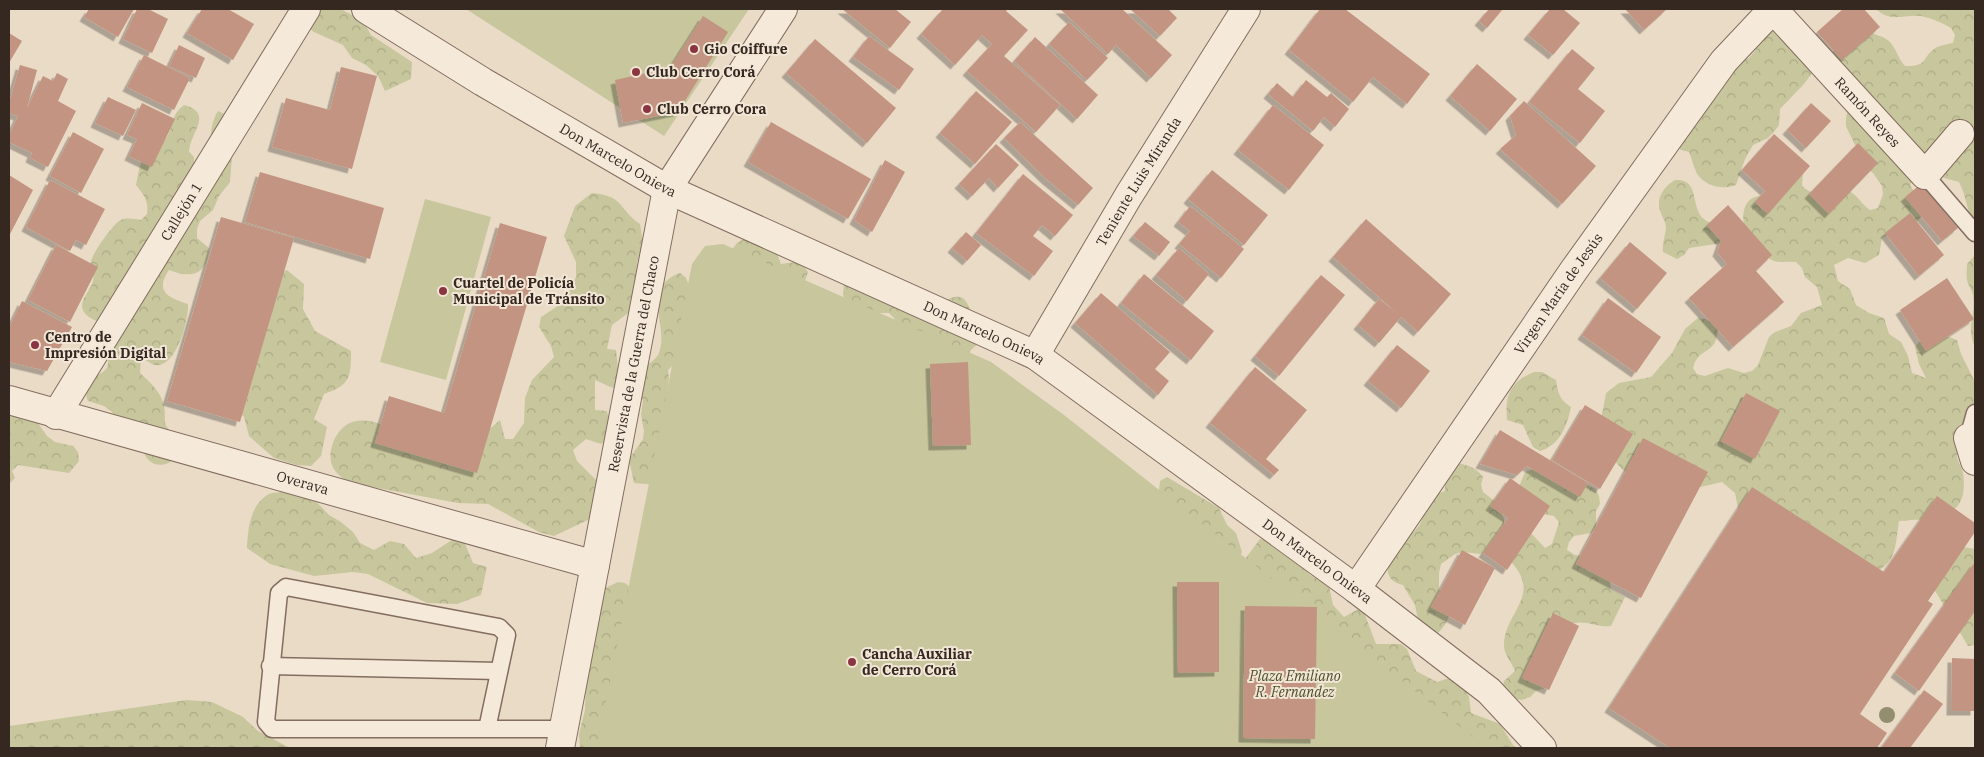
<svg xmlns="http://www.w3.org/2000/svg" width="1984" height="757" font-family="'IBM Plex Serif',serif">
<style>
.forest{fill:url(#forest-crowns)}
.park{fill:#c7c69c}
.building{fill:#c39481;filter:url(#shadow)}
.lines{fill:none;stroke-linecap:round;stroke-linejoin:round}
.lane-casing{stroke:#836d5f;stroke-width:19}
.street-casing{stroke:#836d5f;stroke-width:30}
.lane{stroke:#f5e9da;stroke-width:16}
.street{stroke:#f5e9da;stroke-width:28}
.tree{fill:#938e70}
.poi-dot{fill:#8c3542;stroke:#f2e6d6;stroke-width:2}
.labels{text-anchor:middle;dominant-baseline:central;stroke-width:4;stroke-linejoin:round;paint-order:stroke}
.poi-label{font-size:14px;font-weight:bold;fill:#352821;stroke:#f2e6d6;text-anchor:start}
.street-label{font-size:14px;fill:#352821;stroke:#f2e6d6}
.park-label{font-size:14px;font-style:italic;fill:#4b4f29;stroke:#f2e6d6}
</style>
<defs>
<pattern id="forest-crowns" width="20" height="18" patternUnits="userSpaceOnUse" patternTransform="scale(1.25)"><rect width="20" height="18" fill="#c7c69c"/><path d="M2 6a3 3 0 1 1 6 0M12 15a3 3 0 1 1 6 0" fill="none" stroke="#acaa86"/></pattern>
<filter id="shadow"><feDropShadow dx="-4.5" dy="4.5" stdDeviation="0" flood-color="#0004"/></filter>
</defs>
<rect width="100%" height="100%" fill="#eadbc7"/>
<g class="forest">
<polygon points="295,9 341,9 363,21 371,35 412,62 411,79 385,91 378,76 366,65 352,58 343,45 314,32 301,22"/>
<path d="M1876 9H1975V227C1967 213 1967 197 1959 182L1944 178 1932 167 1918 170 1910 185 1919 199 1922 215 1913 228 1897 231 1882 238 1879 255 1865 263 1848 258 1834 265 1838 281 1850 289 1856 305 1869 313 1884 318 1889 334 1901 342 1908 356 1912 373 1926 378 1919 364 1915 347 1925 335 1941 334 1957 340 1961 354 1975 382V435L1959 439C1958 444 1957 450 1957 455 1957 461 1962 467 1963 473 1970 522 1933 518 1899 521 1894 552 1898 562 1867 577L1747 522 1738 508 1735 493 1722 482 1696 488 1650 491 1622 469 1611 457 1600 426 1606 393 1619 383 1651 377 1672 353 1685 329 1698 318C1707 319 1712 321 1718 329 1716 357 1699 345 1693 368L1697 374 1705 376 1728 368 1744 373 1752 371 1758 365 1769 337 1775 332 1791 326 1801 313 1822 305 1817 287 1805 277 1802 268 1796 262C1788 261 1777 264 1770 259 1763 255 1748 237 1745 229 1741 217 1743 197 1760 196 1764 196 1770 197 1775 198L1803 170 1802 186C1818 201 1830 186 1847 190 1856 193 1862 205 1870 210L1878 208 1883 194 1882 186 1873 173 1866 168 1846 126C1845 115 1850 106 1850 95 1850 79 1830 67 1834 48L1871 33C1876 35 1882 36 1886 39 1896 45 1897 58 1905 66 1930 67 1921 56 1937 47 1942 45 1948 44 1953 43L1955 35 1951 28C1943 23 1931 18 1921 16 1903 14 1891 23 1876 9Z"/>
<path d="M1773 25 1817 67 1803 85 1780 109 1779 125 1774 132 1768 138 1753 145 1745 159 1736 185C1723 190 1707 187 1698 175 1694 169 1692 159 1689 152L1681 150 1675 145 1721 91 1725 83 1741 61 1749 58 1755 51 1761 37Z"/>
<path d="M184 105C215 113 189 134 189 152L194 157V166L211 164C211 146 208 127 218 111L233 118 243 134 232 156 230 182 219 196 213 210 200 221 197 229V238L209 248C207 275 192 279 169 270 154 292 169 298 188 304 189 319 176 369 155 365 151 364 145 359 141 358L140 373C149 381 162 393 164 406 167 420 160 423 174 434L176 458C161 471 144 465 142 444L126 429 111 411 104 406 88 401C78 372 106 379 108 364 109 359 104 332 103 325 97 320 88 319 84 312 77 301 91 291 93 281 95 274 90 269 91 262 91 255 112 226 119 221 125 217 134 219 141 220L147 214C149 201 144 195 136 185 138 176 139 163 145 156 152 148 163 145 168 135 174 122 172 114 184 105Z"/>
<path d="M1675 180C1705 178 1685 217 1713 223L1722 243 1689 248 1684 255 1677 259 1663 252C1662 243 1665 237 1666 228 1666 222 1663 219 1661 213 1655 199 1663 187 1675 180Z"/>
<path d="M592 193C625 196 618 209 640 224L643 243 637 262 635 308 612 325 607 349 616 350 620 385 613 388 595 380V410L607 411 612 436 601 444 586 439 573 450 577 461 597 481 592 518 554 536 539 532 488 504 458 503 351 483C343 479 333 472 331 462 328 446 339 423 357 421 378 418 388 430 407 435 428 440 451 441 472 444L500 420 505 439H513L524 423 525 398 532 380 554 357 551 346 539 327 541 317 564 302 576 277V262L564 236 575 206Z"/>
<path d="M744 239 775 248 781 264C793 262 801 260 808 272L805 281 728 255 737 243Z"/>
<path d="M1975 255V347C1966 328 1976 314 1973 295 1972 290 1968 285 1967 280 1966 275 1967 269 1967 264Z"/>
<path d="M287 270 304 284 303 309 315 331 351 351C351 378 350 385 324 394L314 419 327 427 321 456 311 466 297 465 274 458 249 436 244 417 240 413 279 274Z"/>
<path d="M680 273 686 278 689 285 678 360 668 370 669 378 657 485 634 483 629 459 643 439 644 431 641 415 643 400 638 393C640 386 640 376 643 370 647 363 656 361 659 353 670 326 639 288 680 273Z"/>
<path d="M845 277 933 308C954 295 966 288 972 318 974 325 980 332 983 339L971 350 963 364 899 334 894 318 889 313H872L844 301 843 293Z"/>
<path d="M1534 372H1542L1556 380C1558 392 1559 400 1571 407 1567 426 1560 445 1540 451L1533 447 1523 425 1507 420C1505 395 1510 382 1534 372Z"/>
<polygon points="9,408 18,416 38,423 47,436 55,442 73,446 78,452 79,461 69,473 18,465 12,471 15,478 9,484"/>
<path d="M1453 462C1466 465 1475 466 1483 477L1481 485 1483 492 1497 503 1504 519V527L1488 551 1480 554 1464 552 1455 554 1441 564 1439 573V589L1452 610C1447 622 1443 630 1433 637L1420 629 1415 605 1403 585C1381 580 1386 561 1396 545 1401 538 1412 535 1417 528 1430 513 1416 500 1445 491V475Z"/>
<path d="M1533 469 1588 485 1595 489 1599 496 1600 504 1596 511V527L1591 533 1574 536 1569 542 1567 550 1575 555 1598 559 1609 573 1611 589 1625 597 1611 626C1597 628 1586 619 1572 624L1551 669V686L1536 691 1530 697 1522 700 1514 699 1502 689 1504 681 1515 671C1511 661 1503 654 1504 643 1506 611 1542 595 1511 562L1527 529 1545 548 1552 544 1559 522 1554 516 1536 513 1519 487 1525 472Z"/>
<polygon points="1167,477 1219,508 1227,525 1236,533 1242,552 1233,568 1158,499 1160,481"/>
<path d="M290 491H306L329 515 341 522 353 532 360 543 374 550 390 541 404 544 416 558 432 553 461 534 473 563 487 567 481 595 457 604 427 603 368 574 353 572 314 576 270 564 247 548C248 528 250 505 269 494 275 492 284 492 290 491Z"/>
<polygon points="1260,539 1276,541 1302,559 1309,574 1329,586 1333,605 1344,617 1362,607 1376,644 1401,644 1407,649 1416,671 1437,682 1458,675 1469,697 1471,713 1500,724 1513,745 1517,748 1362,748 1245,559"/>
<polygon points="1958,546 1975,549 1975,645 1968,646 1934,589"/>
<polygon points="618,582 625,583 631,588 602,748 580,748 579,734 585,710 586,681 603,589"/>
<polygon points="187,700 212,702 243,717 258,731 290,748 9,748 9,726"/>
</g>
<g class="park">
<polygon points="466,9 749,9 664,136"/>
<polygon points="425,199 491,217 446,380 380,362"/>
<polygon points="723,244 991,362 1064,415 1487,748 597,748 692,264 705,246"/>
</g>
<g class="building">
<polygon points="89,9 134,9 118,37 84,17"/>
<polygon points="137,9 148,9 168,19 152,53 123,39"/>
<polygon points="202,9 228,9 254,24 233,60 187,33"/>
<polygon points="842,9 895,9 911,22 890,48"/>
<polygon points="943,9 1008,9 1006,11 1028,30 1004,56 1060,105 1036,132 967,71 992,44 982,35 955,65 921,34"/>
<polygon points="1060,9 1122,9 1172,55 1151,78 1116,45 1108,54"/>
<polygon points="1130,9 1168,9 1177,18 1160,36"/>
<polygon points="1320,9 1345,9 1430,74 1407,104 1373,77 1353,102 1289,50"/>
<polygon points="1489,9 1503,9 1487,28 1479,21"/>
<polygon points="1550,9 1563,9 1580,23 1553,55 1528,35"/>
<polygon points="1625,9 1667,9 1644,30"/>
<polygon points="1843,9 1864,9 1880,27 1842,60 1817,32"/>
<polygon points="703,16 728,32 678,112 623,123 615,80 670,68"/>
<polygon points="1069,22 1108,58 1087,80 1049,44"/>
<polygon points="9,33 22,41 9,63"/>
<polygon points="869,36 914,69 899,90 853,57"/>
<polygon points="1035,37 1098,95 1077,119 1014,61"/>
<polygon points="815,39 896,108 867,143 786,73"/>
<polygon points="179,45 205,58 196,78 169,66"/>
<polygon points="1572,49 1595,68 1578,89 1605,111 1580,143 1529,102"/>
<polygon points="144,55 190,78 174,110 127,87"/>
<polygon points="1477,64 1517,99 1490,131 1450,96"/>
<polygon points="20,65 37,70 27,108 43,76 53,81 57,73 68,79 58,101 76,111 48,167 30,158 32,153 9,142 9,135 18,116 9,113 9,103"/>
<polygon points="341,67 377,76 352,169 272,147 286,98 330,110"/>
<polygon points="1306,80 1327,97 1331,93 1349,109 1335,127 1324,117 1313,131 1268,94 1277,83 1293,97"/>
<polygon points="976,91 1012,122 975,164 940,133"/>
<polygon points="108,97 136,110 123,136 95,123"/>
<polygon points="1524,101 1596,166 1562,204 1500,149 1516,135 1510,116"/>
<polygon points="142,103 175,119 152,167 129,156 137,139 127,135"/>
<polygon points="1811,103 1831,121 1806,148 1787,130"/>
<polygon points="1273,105 1324,145 1289,190 1238,150"/>
<polygon points="771,122 871,179 848,219 748,162"/>
<polygon points="1020,122 1093,188 1078,205 1046,179 1004,138"/>
<polygon points="73,132 104,149 81,193 50,176"/>
<polygon points="1774,134 1810,166 1768,214 1755,202 1765,191 1742,170"/>
<polygon points="1858,143 1878,163 1829,214 1809,194"/>
<polygon points="996,144 1019,165 998,188 989,178 972,196 959,184"/>
<polygon points="885,160 905,172 872,232 854,220"/>
<polygon points="1212,170 1268,215 1244,245 1188,199"/>
<polygon points="260,172 384,208 370,259 245,222"/>
<polygon points="1023,174 1073,215 1055,236 1042,225 1033,236 1053,251 1034,276 976,233"/>
<polygon points="9,175 33,190 9,236"/>
<polygon points="50,180 105,209 86,245 76,240 70,251 26,227"/>
<polygon points="1921,184 1958,228 1942,241 1905,197"/>
<polygon points="1728,205 1772,255 1756,271 1784,302 1733,347 1689,298 1727,264 1717,252 1721,241 1707,225"/>
<polygon points="1190,206 1244,249 1221,278 1179,244 1190,231 1178,222"/>
<polygon points="1910,213 1944,255 1919,276 1885,233"/>
<polygon points="221,217 294,238 240,422 167,401"/>
<polygon points="1366,219 1451,294 1418,332 1401,317 1379,343 1358,325 1379,299 1397,313 1333,257"/>
<polygon points="1145,222 1170,242 1159,256 1133,236"/>
<polygon points="500,223 547,237 477,473 375,443 389,396 444,413"/>
<polygon points="966,232 981,245 967,261 952,248"/>
<polygon points="1630,242 1667,273 1637,309 1600,278"/>
<polygon points="56,245 98,267 70,322 28,300"/>
<polygon points="1179,248 1209,274 1187,301 1156,275"/>
<polygon points="1144,274 1214,331 1191,360 1121,303"/>
<polygon points="1321,275 1345,295 1279,376 1255,356"/>
<polygon points="1947,278 1974,319 1926,351 1900,310"/>
<polygon points="1101,293 1170,352 1155,369 1169,381 1158,395 1075,323"/>
<polygon points="1608,298 1661,337 1636,373 1582,335"/>
<polygon points="22,301 72,327 47,371 9,362 9,328"/>
<polygon points="1397,345 1430,371 1401,408 1368,381"/>
<polygon points="968,362 971,445 933,446 930,364"/>
<polygon points="1255,367 1307,410 1266,459 1279,470 1274,475 1210,423"/>
<polygon points="1746,393 1780,411 1755,459 1721,441"/>
<polygon points="1585,405 1633,434 1600,489 1552,460"/>
<polygon points="1500,430 1588,483 1580,497 1527,466 1517,475 1480,464"/>
<polygon points="1643,438 1708,472 1641,598 1576,564"/>
<polygon points="1510,478 1550,506 1507,570 1483,553 1508,518 1490,506"/>
<polygon points="1752,487 1884,572 1937,496 1975,523 1975,532 1928,601 1933,604 1860,714 1887,733 1877,748 1670,748 1609,708"/>
<polygon points="1462,550 1495,568 1465,625 1431,607"/>
<polygon points="1975,562 1975,611 1919,691 1895,673"/>
<polygon points="1177,582 1219,582 1219,672 1178,673"/>
<polygon points="1245,606 1317,607 1315,739 1243,738"/>
<polygon points="1553,613 1579,626 1549,690 1522,678"/>
<polygon points="1952,658 1975,659 1975,711 1951,711"/>
<polygon points="1924,690 1943,704 1910,748 1881,748"/>
</g>
<g class="lines">
<g class="lane-casing">
<g id="lane">
<polyline points="1925,175 1975,233"/>
<polyline points="1968,438 1975,413"/>
<polyline points="270,666 499,671"/>
<polyline points="487,729 507,635 499,627 286,587 279,593 266,722 272,729 564,729"/>
</g>
</g>
<g class="street-casing">
<g id="street">
<path id="s1" d="M366 9 483 82 667 189 1035 355 1356 589 1489 691 1542 748"/>
<path id="s2" d="M1773 9 1925 175 1960 134"/>
<path id="s3" d="M1035 355 1129 195 1246 9"/>
<path id="s4" d="M9 400 595 565"/>
<path id="s5" d="M56 415 306 9"/>
<polyline points="1968,438 1975,461"/>
<path id="s6" d="M1356 589 1574 270 1724 61 1773 9"/>
<path id="s7" d="M560 748 667 189 783 9"/>
</g>
</g>
<use href="#lane" class="lane"/>
<use href="#street" class="street"/>
</g>
<circle class="tree" cx="1887" cy="715" r="8"/>
<g class="poi-dot">
<circle cx="694" cy="49" r="5"/>
<circle cx="636" cy="72" r="5"/>
<circle cx="647" cy="109" r="5"/>
<circle cx="443" cy="291" r="5"/>
<circle cx="35" cy="345" r="5"/>
<circle cx="852" cy="662" r="5"/>
</g>
<g class="labels">
<g class="poi-label">
<text x="704" y="49">Gio Coiffure</text>
<text x="646" y="72">Club Cerro Corá</text>
<text x="657" y="109">Club Cerro Cora</text>
<text x="453" y="283">Cuartel de Policía<tspan x="453" dy="16">Municipal de Tránsito</tspan></text>
<text x="45" y="337">Centro de<tspan x="45" dy="16">Impresión Digital</tspan></text>
<text x="862" y="654">Cancha Auxiliar<tspan x="862" dy="16">de Cerro Corá</tspan></text>
</g>
<g class="street-label">
<text stroke="none"><textPath href="#s2" startOffset="140">Ramón Reyes</textPath></text>
<text stroke="none"><textPath href="#s1" startOffset="294">Don Marcelo Onieva</textPath></text>
<text stroke="none"><textPath href="#s3" startOffset="202">Teniente Luis Miranda</textPath></text>
<text stroke="none"><textPath href="#s5" startOffset="239">Callejón 1</textPath></text>
<text stroke="none"><textPath href="#s6" startOffset="358">Virgen María de Jesús</textPath></text>
<text stroke="none"><textPath href="#s1" startOffset="699">Don Marcelo Onieva</textPath></text>
<text stroke="none"><textPath href="#s7" startOffset="391">Reservista de la Guerra del Chaco</textPath></text>
<text stroke="none"><textPath href="#s4" startOffset="305">Overava</textPath></text>
<text stroke="none"><textPath href="#s1" startOffset="1104">Don Marcelo Onieva</textPath></text>
</g>
<g class="park-label">
<text x="1295" y="676">Plaza Emiliano<tspan x="1295" dy="16">R. Fernandez</tspan></text>
</g>
</g>
<rect width="1984" height="757" fill="none" stroke="#352821" stroke-width="20"/>
</svg>
